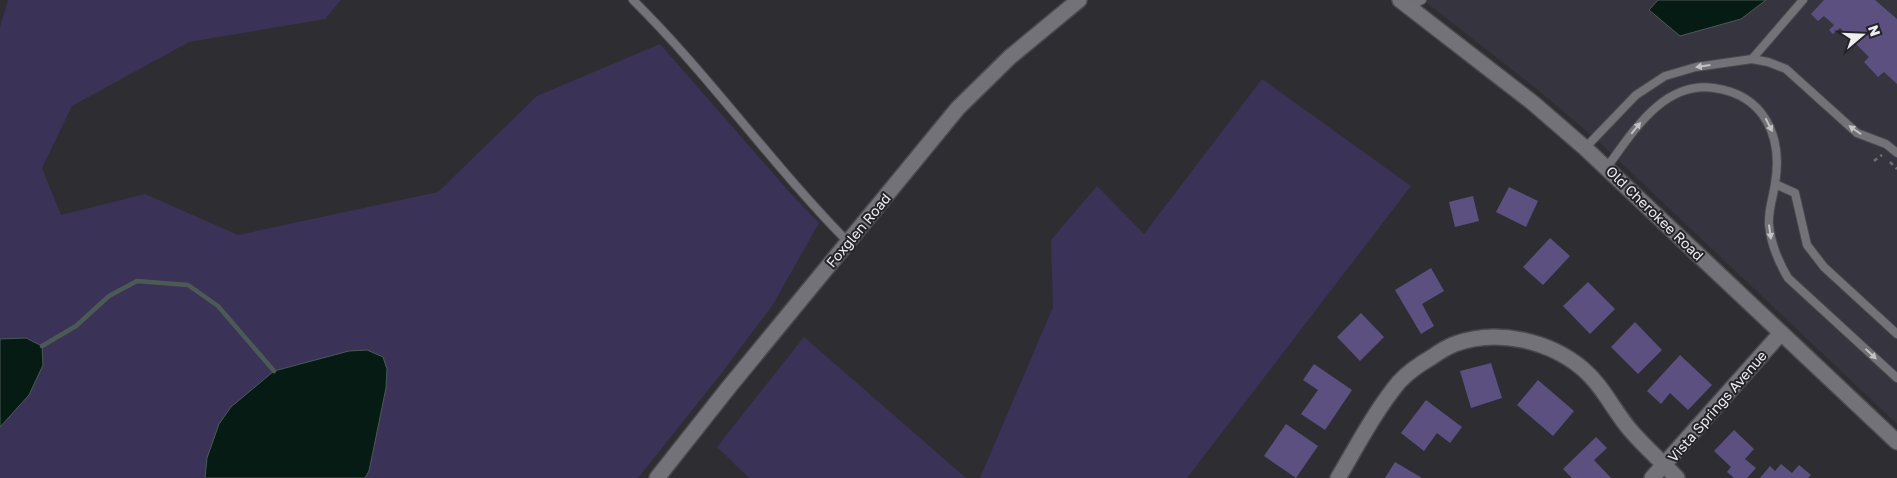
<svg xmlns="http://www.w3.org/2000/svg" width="1897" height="478" font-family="'Golos Text',sans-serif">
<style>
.built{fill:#36343f}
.green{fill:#3b3257}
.water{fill:#061b14;stroke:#4c5a56}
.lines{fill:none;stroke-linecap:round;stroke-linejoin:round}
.stream{stroke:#4c5a56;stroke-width:4.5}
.building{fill:#5c5081}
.lane-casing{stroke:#4a494d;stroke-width:10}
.street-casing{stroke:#4a494d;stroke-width:18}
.secondary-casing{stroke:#4a494d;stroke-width:18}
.path{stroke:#706f74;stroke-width:2.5;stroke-dasharray:4 4;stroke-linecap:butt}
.lane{stroke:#737278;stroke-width:8}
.street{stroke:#737278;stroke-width:15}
.secondary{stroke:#737278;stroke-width:15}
.oneway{fill:#c3c2c6}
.labels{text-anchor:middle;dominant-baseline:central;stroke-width:4;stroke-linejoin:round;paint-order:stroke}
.street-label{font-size:14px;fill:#eeedf0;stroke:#242328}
</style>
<rect width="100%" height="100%" fill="#2e2d32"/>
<polygon class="built" points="1423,0 1897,0 1897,424 1596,139 1533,86"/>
<g class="green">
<polygon points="8,0 341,0 325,19 189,42 72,106 42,168 61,215 145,194 238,235 438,192 537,96 660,44 791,194 819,223 772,306 717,379 638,478 0,478 0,427 29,395 26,338 0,339 0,27"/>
<polygon points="1262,79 1411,186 1187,478 980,478 1053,307 1051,240 1097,186 1144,234"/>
<polygon points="804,337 966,478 749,478 717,447"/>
</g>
<g class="water">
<polygon points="1658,0 1766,0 1741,19 1680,36 1649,10"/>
<polygon points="26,338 42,346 43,365 29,395 0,427 0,339"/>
<polygon points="367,350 383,357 387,369 386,388 369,471 365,478 205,478 207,458 219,424 231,407 274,371 349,351"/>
</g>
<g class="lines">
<polyline class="stream" points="42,346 76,326 109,296 137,281 188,285 218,306 274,371"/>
</g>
<g class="building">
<polygon points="1824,0 1875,0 1897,19 1897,84 1884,72 1878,77 1864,62 1869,57 1840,28 1833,34 1829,30 1834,25 1824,16 1818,21 1811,14"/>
<polygon points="1509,187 1538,201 1526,227 1496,212"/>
<polygon points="1473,196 1479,221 1455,227 1449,202"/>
<polygon points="1550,238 1570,256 1543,285 1523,267"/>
<polygon points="1431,268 1444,291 1422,304 1434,326 1421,334 1395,290"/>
<polygon points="1588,282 1615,309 1590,334 1563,306"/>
<polygon points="1361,313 1384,337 1360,361 1337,337"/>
<polygon points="1635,322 1662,350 1638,374 1611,347"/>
<polygon points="1680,355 1712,385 1688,410 1670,393 1661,404 1647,391"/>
<polygon points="1491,363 1502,398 1471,408 1460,371"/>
<polygon points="1314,364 1352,390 1325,430 1301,414 1318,390 1303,380"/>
<polygon points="1538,380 1574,411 1553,436 1517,405"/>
<polygon points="1426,400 1462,427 1450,443 1437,433 1424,451 1401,433"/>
<polygon points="1286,424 1318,446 1296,478 1264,456"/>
<polygon points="1734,430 1754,449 1745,459 1756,468 1747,478 1734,478 1727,472 1731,467 1714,451"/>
<polygon points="1596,437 1607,448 1594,460 1611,478 1572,478 1563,469"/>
<polygon points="1395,462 1422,478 1385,478"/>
<polygon points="1781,464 1792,473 1799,465 1811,475 1808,478 1760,478 1770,466 1775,471"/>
</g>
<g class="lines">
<g class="lane-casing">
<g id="lane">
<path d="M633 0C710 76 772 165 848 242"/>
<polyline points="1409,7 1422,0"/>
<polyline points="1752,59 1803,0"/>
<polyline points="1585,148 1636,95 1665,76 1696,67 1752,59 1768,62 1786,69 1857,133 1886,144 1897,153"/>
<path d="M1607 167C1633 132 1663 81 1714 88 1765 95 1783 137 1775 184 1773 198 1768 210 1769 225 1771 245 1778 261 1788 278L1897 378"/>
<polyline points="1775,184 1795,193 1807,245 1824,267 1897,334"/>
</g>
</g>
<g class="street-casing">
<g id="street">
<polyline points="657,478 729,387 958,108 1010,57 1079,0"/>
<path d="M1338 478C1357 446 1375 411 1399 382 1408 372 1420 364 1432 357 1439 352 1447 347 1455 344 1497 328 1550 341 1583 369 1604 387 1614 412 1632 432 1646 448 1662 462 1677 478"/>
<polyline points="1652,478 1781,333"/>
</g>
</g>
<g class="secondary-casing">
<polyline id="secondary" points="1400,0 1533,103 1585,148 1897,442"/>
</g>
<g class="path">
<polyline points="1874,161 1882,155"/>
<polyline points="1890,162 1897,169"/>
</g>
<use href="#lane" class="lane"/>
<use href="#street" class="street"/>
<use href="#secondary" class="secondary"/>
</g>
<defs><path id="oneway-solid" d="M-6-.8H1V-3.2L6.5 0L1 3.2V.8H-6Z" transform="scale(1.25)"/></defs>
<g class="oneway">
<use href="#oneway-solid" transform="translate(1703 66) rotate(172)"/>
<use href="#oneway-solid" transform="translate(1769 125) rotate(63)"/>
<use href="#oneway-solid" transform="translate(1636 128) rotate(-51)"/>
<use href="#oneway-solid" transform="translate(1855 130) rotate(-145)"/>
<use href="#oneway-solid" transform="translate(1770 232) rotate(82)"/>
<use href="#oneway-solid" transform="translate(1871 354) rotate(43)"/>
</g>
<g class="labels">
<g class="street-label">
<text transform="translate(1655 213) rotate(44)">Old Cherokee Road</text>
<text transform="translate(858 230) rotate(-50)">Foxglen Road</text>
<text transform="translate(1717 406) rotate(-49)">Vista Springs Avenue</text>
</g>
</g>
<g transform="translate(1862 35) rotate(71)" stroke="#242328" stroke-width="4" paint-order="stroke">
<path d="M0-4L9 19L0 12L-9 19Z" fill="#eeedf0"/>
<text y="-8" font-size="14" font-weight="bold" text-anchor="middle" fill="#eeedf0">N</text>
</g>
</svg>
